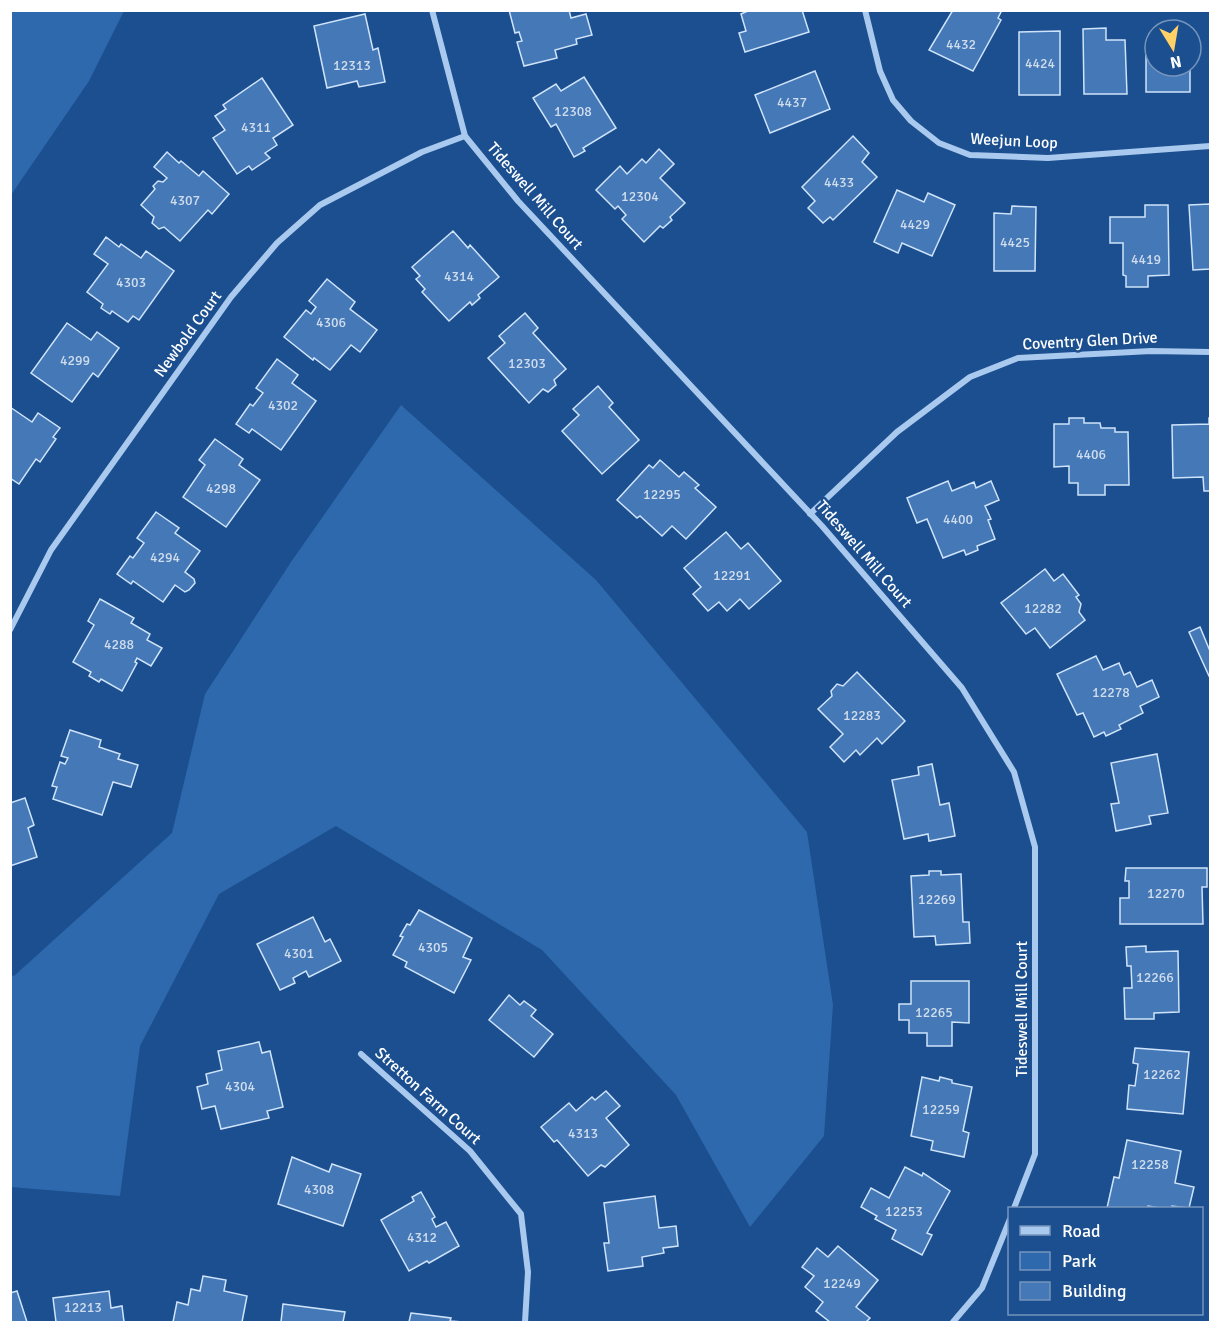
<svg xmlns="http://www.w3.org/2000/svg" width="1221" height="1333" font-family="Signika,sans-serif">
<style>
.green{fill:#2e69ad}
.building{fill:#4478b7;stroke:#cfe3fa;stroke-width:1.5}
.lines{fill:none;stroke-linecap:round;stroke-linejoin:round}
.minor{stroke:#a9c9ee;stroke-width:6}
.labels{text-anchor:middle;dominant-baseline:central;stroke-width:5;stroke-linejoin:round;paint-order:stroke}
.number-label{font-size:14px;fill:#d0dded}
.street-label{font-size:16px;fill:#fff;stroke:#1b4f8f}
</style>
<rect width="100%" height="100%" fill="#1b4f8f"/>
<g class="green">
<polygon points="11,10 124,11 89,81 11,195"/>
<polygon points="401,405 596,580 807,832 833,1005 824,1136 750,1227 676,1095 542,950 336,826 219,894 140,1046 120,1196 11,1187 11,975 14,976 172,833 205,694 291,562"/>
</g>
<g class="building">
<polygon points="509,10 569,10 571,18 586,14 592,35 576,39 577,44 555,50 557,58 524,66 517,42 522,41 519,32 515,33"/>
<polygon points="750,10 802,10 809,32 745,52 739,33 746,31 741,14"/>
<polygon points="953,10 1002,10 998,18 1001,20 973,71 929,50"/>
<polygon points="365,14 373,50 378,48 385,82 359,87 357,81 327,88 314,26"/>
<polygon points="1106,28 1106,40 1125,40 1127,94 1084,94 1083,29"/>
<polygon points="1060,31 1060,95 1019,95 1019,32"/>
<polygon points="1149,34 1155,34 1155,66 1190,66 1190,92 1146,92 1146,45 1149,45"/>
<polygon points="815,71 830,109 770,133 755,95"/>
<polygon points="584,77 616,128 583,148 585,151 574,157 556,124 551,127 533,98 556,84 561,91"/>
<polygon points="262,78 293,125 273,138 277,145 265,153 270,158 252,170 249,166 237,174 213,138 225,130 215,116 226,109 223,105"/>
<polygon points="853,136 869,153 862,162 877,177 833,220 830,217 823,223 808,208 815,201 802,187"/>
<polygon points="659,149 674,164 660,178 685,203 670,217 672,220 663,228 660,226 644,242 622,219 626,215 618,206 615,209 596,190 620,166 627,174 642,159 646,163"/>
<polygon points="167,152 179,163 181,161 199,176 203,171 229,194 212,214 208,210 180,241 164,227 159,229 152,223 154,217 141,205 155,189 153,186 158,181 163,182 167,178 154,167"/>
<polygon points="897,190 924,202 928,193 955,205 932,256 902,243 898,253 874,242"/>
<polygon points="1210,204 1210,269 1193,270 1189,205"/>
<polygon points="1145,205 1168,205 1169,275 1148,276 1148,287 1126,287 1126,276 1123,275 1123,243 1110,243 1110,217 1145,217"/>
<polygon points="1012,206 1036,207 1035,271 994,271 994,213 1011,214"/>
<polygon points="453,231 468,248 470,245 499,277 478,295 480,298 472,305 470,302 449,321 422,292 425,289 416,279 420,276 412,267"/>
<polygon points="106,237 119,247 121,244 141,258 146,251 174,271 139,320 133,316 128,322 112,311 110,314 101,308 103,304 87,292 108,264 94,254"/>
<polygon points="327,279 355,302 350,309 377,330 360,352 351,345 330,370 314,358 313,360 284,337 306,310 311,314 316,307 309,301"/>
<polygon points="525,313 538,328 533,333 566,369 554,380 556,385 548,392 543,389 529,403 488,358 505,343 499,336"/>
<polygon points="67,323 91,340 97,332 119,348 98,377 93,373 72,402 31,373"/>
<polygon points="277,359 298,375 292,383 316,401 281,450 252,429 249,433 236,424 250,404 253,406 263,393 256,388"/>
<polygon points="598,386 613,403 609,407 639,440 602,474 562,431 579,415 573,409"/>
<polygon points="10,407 32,422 38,413 60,428 53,437 56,439 40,462 36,459 19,484 10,478"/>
<polygon points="1069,418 1084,418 1084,423 1100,423 1101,428 1115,428 1115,432 1128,432 1129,485 1105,485 1105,495 1078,495 1078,483 1069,483 1069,466 1054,467 1054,424 1069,424"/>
<polygon points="1209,418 1210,418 1210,491 1204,491 1203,477 1173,478 1172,425 1209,424"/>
<polygon points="215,439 243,459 239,465 260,480 226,527 183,497 205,465 199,460"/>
<polygon points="660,460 679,477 684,472 699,485 695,488 716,507 686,539 672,526 662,536 640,516 637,518 617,500 649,465 653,468"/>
<polygon points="948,481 952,491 974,482 976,488 991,481 999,500 985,506 991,519 988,520 995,539 977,546 978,550 966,555 964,550 943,558 927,519 917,523 907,498"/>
<polygon points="156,512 179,528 175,533 200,551 185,572 194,579 195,583 189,590 185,592 175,585 163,602 133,581 131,584 117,574 130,556 133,558 144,543 137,538"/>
<polygon points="726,532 741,549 748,543 781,581 749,609 740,599 727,611 719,602 708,611 693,594 701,587 684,568"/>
<polygon points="1045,569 1054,581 1063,574 1079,595 1076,597 1081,604 1079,612 1085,620 1050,648 1035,628 1026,634 1001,603"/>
<polygon points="100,599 134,618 131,623 150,634 147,640 162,648 151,666 137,658 135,662 137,663 122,691 101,679 99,682 89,676 91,672 73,662 94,625 88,621"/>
<polygon points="1200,627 1210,651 1210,675 1209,676 1189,632"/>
<polygon points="1096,656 1103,670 1119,663 1124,675 1130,672 1137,687 1152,680 1159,697 1140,706 1143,713 1119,725 1121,729 1106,736 1104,732 1094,737 1083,713 1077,715 1057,674"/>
<polygon points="857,672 905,721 882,744 877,738 860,755 856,750 844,762 830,747 843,734 818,709 832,696 831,691 837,684 843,686"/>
<polygon points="70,730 101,740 99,747 120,754 118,759 138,765 131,787 113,782 102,815 53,799 57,787 52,786 60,762 65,764 68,758 61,756"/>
<polygon points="1157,754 1168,813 1149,816 1151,824 1116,831 1111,804 1119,803 1111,763"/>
<polygon points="932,764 940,805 949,803 955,836 929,841 928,834 904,839 892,780 919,775 918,767"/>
<polygon points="25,798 34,825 28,828 37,857 10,866 10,803"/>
<polygon points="1126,868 1207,868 1207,887 1202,887 1203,924 1120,924 1120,898 1129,898 1129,881 1125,881"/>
<polygon points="929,871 941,871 941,875 961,874 963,922 969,922 970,943 936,945 935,936 914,937 911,876 929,875"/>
<polygon points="419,910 472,938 463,957 471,960 454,993 405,967 407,962 393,955 403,937 400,936 407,924 410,925"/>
<polygon points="313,917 325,942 330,939 341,961 309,977 306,971 293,978 295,983 280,990 257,944"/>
<polygon points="1146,946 1146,952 1178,951 1179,1012 1154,1013 1154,1019 1125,1019 1124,988 1132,988 1131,966 1127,966 1126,947"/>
<polygon points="911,981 969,981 969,1023 952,1022 952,1046 927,1046 927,1033 909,1033 909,1020 899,1020 899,1004 911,1004"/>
<polygon points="509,995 520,1005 524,1001 536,1010 531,1016 553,1034 534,1057 489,1020"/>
<polygon points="259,1042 262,1053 270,1051 283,1107 267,1111 269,1118 221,1129 215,1106 202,1109 197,1087 208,1084 206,1074 222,1070 218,1051"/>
<polygon points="1135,1048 1189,1052 1183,1114 1127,1109 1129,1085 1135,1086 1138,1064 1133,1063"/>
<polygon points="922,1077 939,1081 940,1077 952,1080 952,1083 972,1087 963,1131 969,1133 964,1157 931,1150 933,1141 911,1136"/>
<polygon points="606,1091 620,1106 606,1118 629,1145 605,1167 601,1165 588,1176 557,1140 554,1142 541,1127 569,1103 576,1111 592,1097 595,1100"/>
<polygon points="1127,1140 1181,1151 1175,1183 1194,1187 1189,1208 1172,1206 1172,1208 1161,1208 1148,1206 1147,1208 1107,1208 1114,1177 1119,1178"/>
<polygon points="292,1157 329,1172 332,1164 361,1174 343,1226 278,1204"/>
<polygon points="905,1167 922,1176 923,1173 950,1191 927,1233 932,1235 922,1255 892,1239 896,1230 875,1219 877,1216 861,1207 871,1188 889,1198"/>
<polygon points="421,1192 435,1217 432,1219 436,1227 446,1222 459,1246 429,1263 427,1261 409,1271 381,1220 414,1201 412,1197"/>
<polygon points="655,1196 659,1228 676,1226 678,1246 663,1248 664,1253 642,1257 643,1266 608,1271 604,1243 609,1243 604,1203"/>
<polygon points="838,1246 878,1280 856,1307 870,1318 866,1322 830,1322 816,1311 823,1302 805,1287 814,1276 802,1267 817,1248 828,1257"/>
<polygon points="203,1276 226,1280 224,1291 247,1296 242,1322 173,1322 177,1302 188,1305 191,1289 200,1291"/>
<polygon points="17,1291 27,1322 10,1322 10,1293"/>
<polygon points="109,1291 111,1308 122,1306 124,1322 56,1322 53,1298"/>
<polygon points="283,1304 345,1312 343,1322 281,1322"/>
<polygon points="411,1313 451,1318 450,1321 463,1322 409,1322"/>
</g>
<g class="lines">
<g class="minor">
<polyline points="432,10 465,136 518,201 822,526 962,688 1014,772 1035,847 1035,1154 1014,1208"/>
<polyline points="865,10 880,71 893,100 911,121 939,143 970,155 1048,158 1210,146"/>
<polyline points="810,514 897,432 970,377 1018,358 1151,351 1210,352"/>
<polyline points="10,630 51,550 231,297 277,243 320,205 422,152 465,136"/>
<polyline points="361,1054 470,1151 521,1214 528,1272 525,1322"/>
<polyline points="953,1322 982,1288 1010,1219"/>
</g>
</g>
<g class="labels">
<g class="number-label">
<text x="961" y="44">4432</text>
<text x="1040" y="63">4424</text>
<text x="352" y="65">12313</text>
<text x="792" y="102">4437</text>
<text x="573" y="111">12308</text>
<text x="256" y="127">4311</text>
<text x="839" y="182">4433</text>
<text x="640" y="196">12304</text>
<text x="185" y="200">4307</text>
<text x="915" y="224">4429</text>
<text x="1015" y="242">4425</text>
<text x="1146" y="259">4419</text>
<text x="459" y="276">4314</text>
<text x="131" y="282">4303</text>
<text x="331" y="322">4306</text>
<text x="75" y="360">4299</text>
<text x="527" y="363">12303</text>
<text x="283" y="405">4302</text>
<text x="1091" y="454">4406</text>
<text x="221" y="488">4298</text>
<text x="662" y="494">12295</text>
<text x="958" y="519">4400</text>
<text x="165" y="557">4294</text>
<text x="732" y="575">12291</text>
<text x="1043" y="608">12282</text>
<text x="119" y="644">4288</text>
<text x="1111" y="692">12278</text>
<text x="862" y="715">12283</text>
<text x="1166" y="893">12270</text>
<text x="937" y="899">12269</text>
<text x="433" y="947">4305</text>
<text x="299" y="953">4301</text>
<text x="1155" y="977">12266</text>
<text x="934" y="1012">12265</text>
<text x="1162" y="1074">12262</text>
<text x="240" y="1086">4304</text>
<text x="941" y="1109">12259</text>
<text x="583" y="1133">4313</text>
<text x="1150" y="1164">12258</text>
<text x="319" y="1189">4308</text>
<text x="904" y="1211">12253</text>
<text x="422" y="1237">4312</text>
<text x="842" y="1283">12249</text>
<text x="83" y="1307">12213</text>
</g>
<g class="street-label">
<text transform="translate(1014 141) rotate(3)">Weejun Loop</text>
<text transform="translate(535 196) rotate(49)">Tideswell Mill Court</text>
<text transform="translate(188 334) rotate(-54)">Newbold Court</text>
<text transform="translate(1090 341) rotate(-3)">Coventry Glen Drive</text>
<text transform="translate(864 554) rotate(49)">Tideswell Mill Court</text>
<text transform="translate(1022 1009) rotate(-90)">Tideswell Mill Court</text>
<text transform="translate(428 1096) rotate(42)">Stretton Farm Court</text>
</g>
</g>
<rect width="1221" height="1333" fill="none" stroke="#ffffff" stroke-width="24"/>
<rect x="1008" y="1207" width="195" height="108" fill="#1b4f8f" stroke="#7695bc" stroke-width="1.5"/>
<rect x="1020" y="1226" width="30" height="9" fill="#a9c9ee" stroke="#7695bc" stroke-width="1.5"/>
<text x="1062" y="1237" font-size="18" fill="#ffffff">Road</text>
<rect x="1020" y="1252" width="30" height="18" fill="#2e69ad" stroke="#7695bc" stroke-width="1.5"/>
<text x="1062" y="1267" font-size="18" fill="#ffffff">Park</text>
<rect x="1020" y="1282" width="30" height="18" fill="#4478b7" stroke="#7695bc" stroke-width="1.5"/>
<text x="1062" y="1297" font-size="18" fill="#ffffff">Building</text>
<g transform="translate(1173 48) rotate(169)"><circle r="28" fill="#1b4f8f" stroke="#7695bc" stroke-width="1.5"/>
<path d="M0-4.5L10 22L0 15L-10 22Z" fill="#ffd166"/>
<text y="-9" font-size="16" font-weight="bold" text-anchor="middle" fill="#ffffff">N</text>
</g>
</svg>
